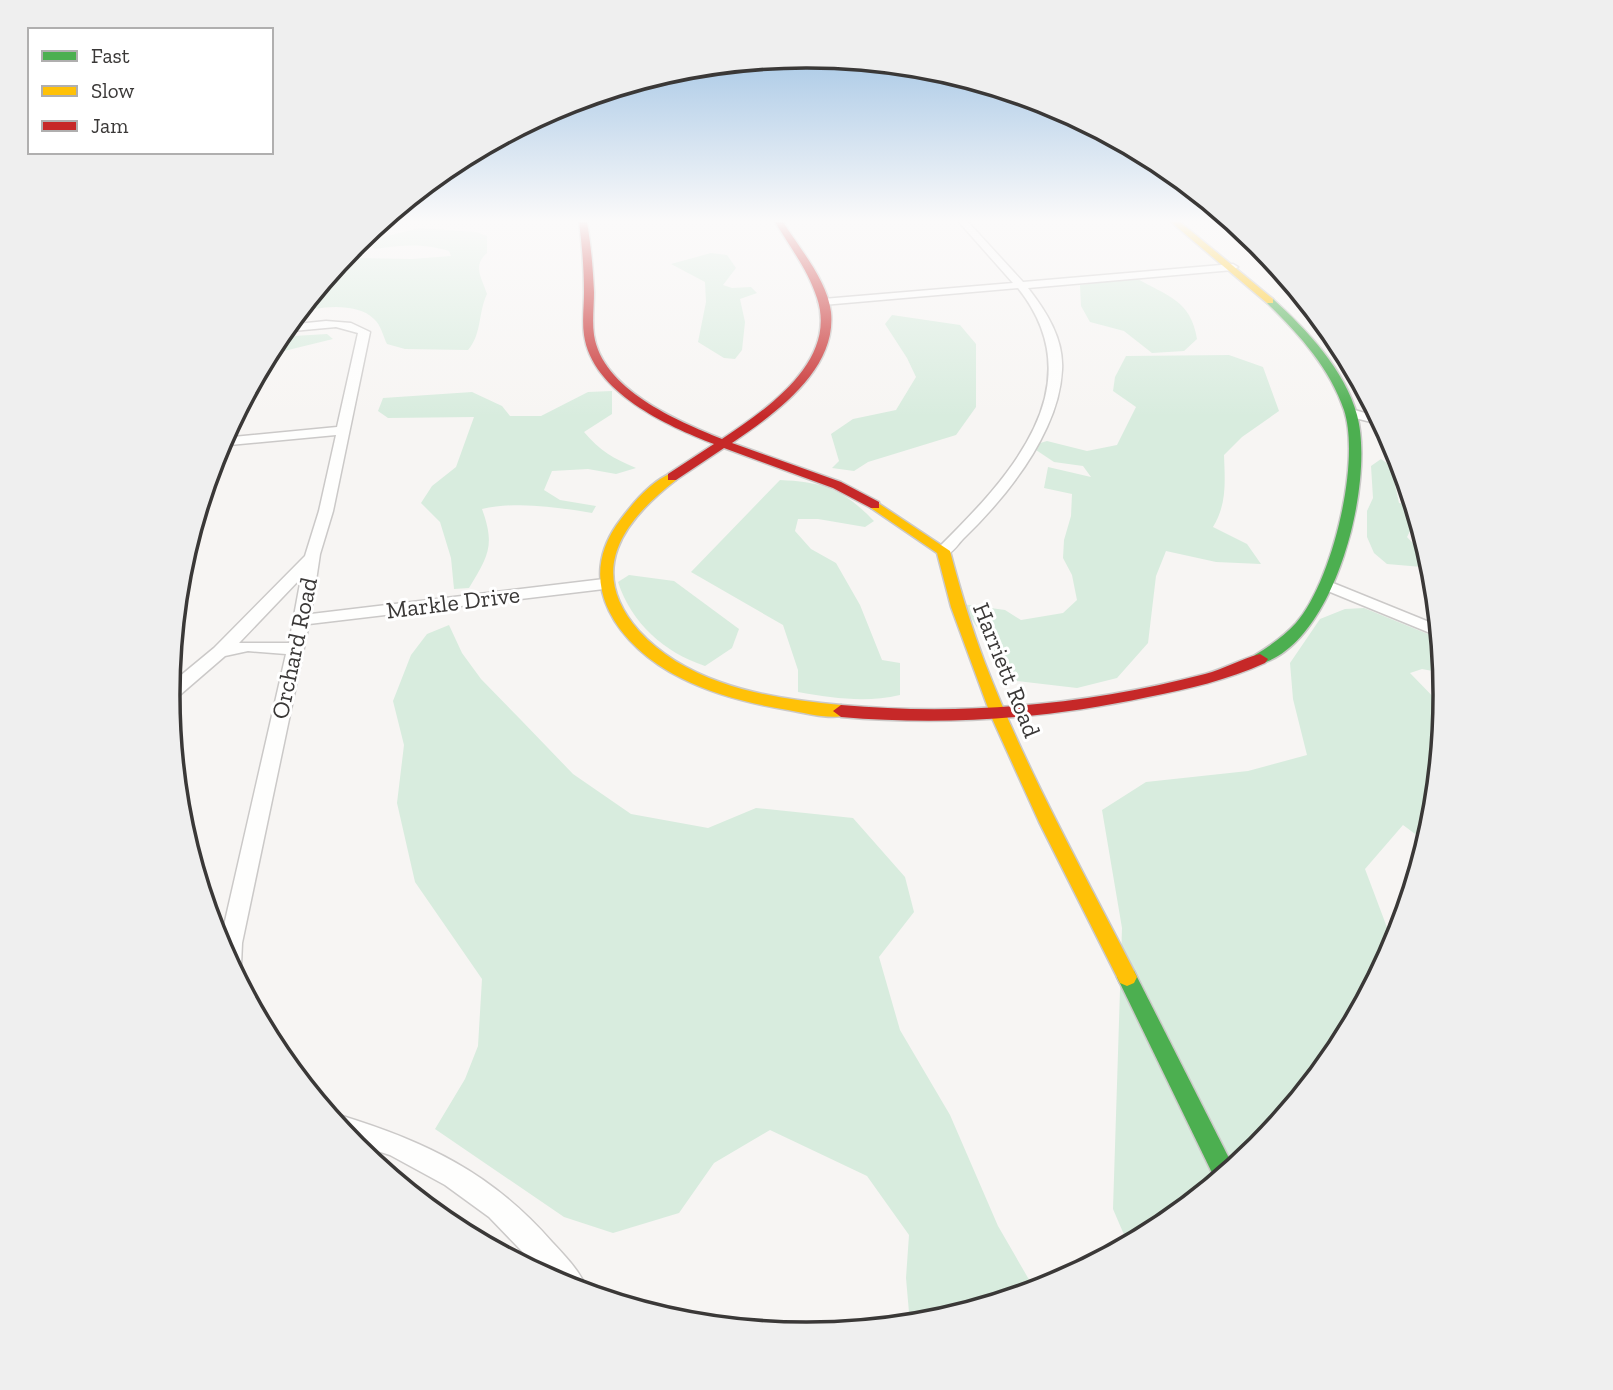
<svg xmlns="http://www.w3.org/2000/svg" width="1613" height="1390" font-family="'Zilla Slab',serif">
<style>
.green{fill:#d8ecde}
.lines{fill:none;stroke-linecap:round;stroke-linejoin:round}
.street-casing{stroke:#cbc9c8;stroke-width:3}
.fast-casing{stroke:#cbc9c8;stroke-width:3}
.slow-casing{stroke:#cbc9c8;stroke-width:3}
.jam-casing{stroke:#cbc9c8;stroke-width:3}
.street{fill:#fefefd;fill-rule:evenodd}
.fast{fill:#4caf50;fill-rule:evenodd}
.slow{fill:#ffc107;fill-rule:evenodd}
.jam{fill:#c62828;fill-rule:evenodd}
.labels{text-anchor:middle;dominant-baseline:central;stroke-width:6;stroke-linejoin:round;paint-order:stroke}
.street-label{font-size:24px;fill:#3a3837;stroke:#fff}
.rim{fill:none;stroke:#3a3837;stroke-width:3.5}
</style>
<rect width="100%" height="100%" fill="#f7f5f3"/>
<g class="green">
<path d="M419 228 476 232 487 236V253C472 266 482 278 487 294 478 313 482 334 468 350L405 349 387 344C383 336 381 325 374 319 357 302 317 306 296 314L331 272 358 258 412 259 451 256 449 251C422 243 402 245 375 249L371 246 383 237Z"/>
<polygon points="711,253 727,255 736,268 723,285 732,288 751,287 757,293 740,299 745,322 742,350 735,359 724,358 698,342 706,302 705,282 671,264"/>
<path d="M1136 278C1167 296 1191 300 1197 339L1184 351 1152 353 1124 331 1090 322 1081 306 1080 285Z"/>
<polygon points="892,315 960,325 976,344 976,407 956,435 868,462 854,471 832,468 839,461 831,434 853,419 896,410 916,377 907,358 885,324"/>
<polygon points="327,334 333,339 284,351 262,387 249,390 277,337"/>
<path d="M1229 355 1263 367 1279 411 1242 437 1224 455C1225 482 1227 504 1213 527L1247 544 1261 564 1216 562 1166 551 1156 576 1148 643 1117 678 1077 688 1017 681 994 654 962 604 1005 610 1021 620 1063 613 1077 600 1072 575 1063 558 1064 540 1071 516 1072 494 1044 488 1048 467 1091 477 1083 466 1054 462 1030 446 1047 441 1087 451 1117 445 1136 407 1113 391 1115 377 1126 356Z"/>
<path d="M612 391V414L584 432C599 450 614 459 636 468L616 474 588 469 552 471 544 490 560 500 596 506 592 513C556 507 518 501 482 509 495 545 489 555 469 588L454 589 451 558 440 522 421 503 432 486 456 467 474 417 388 418 378 411 383 398 472 392 502 406 510 416H541L588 392Z"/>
<polygon points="1381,459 1391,466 1399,503 1414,506 1419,525 1412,527 1407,537 1421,552 1422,567 1387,564 1374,553 1367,537 1367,511 1373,498 1371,466"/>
<path d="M780 480C824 482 843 489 874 521L865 527 818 519H798L795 531 811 549 836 563 860 605 882 660 900 663V695C865 703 833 698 798 692V670L783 625 691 572Z"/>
<path d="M629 575 674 581 739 629 732 648 705 666C665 653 631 623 618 582Z"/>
<polygon points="1364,608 1440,639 1443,673 1422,669 1410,673 1444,708 1433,820 1426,842 1403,825 1365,869 1394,946 1338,1050 1258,1147 1161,1227 1128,1244 1113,1209 1122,928 1102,810 1146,782 1248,771 1307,755 1293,699 1290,663 1320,619 1345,609"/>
<polygon points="449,625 462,653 481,679 521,720 573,774 631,814 708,828 756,808 853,818 905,877 914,912 879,957 900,1030 950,1115 998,1226 1035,1290 931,1322 910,1324 906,1278 909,1235 867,1176 770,1130 714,1163 679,1213 613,1233 564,1217 435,1129 465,1079 478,1046 482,979 415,882 397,803 404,745 393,701 411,655 427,634"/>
</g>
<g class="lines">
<g class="street-casing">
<g id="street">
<path d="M959 222H968L1023 282 1233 264 1238 267 1233 270 1028 288C1046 311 1064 339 1062 370 1061 390 1055 410 1047 427 1028 469 996 507 963 539 959 543 954 551 948 554 944 557 942 555 938 554L936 551 938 548C1009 478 1096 386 1018 288L823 305 818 302 823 299 1013 283Z"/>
<path d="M326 321 351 323 370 332 333 511 320 554 311 614 604 579 612 584 604 589 309 624 242 943 241 965 234 973 220 943 286 654 248 651 225 656 174 700 168 702V686L214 648 305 556 319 511 336 435 219 446 223 438 337 427 358 333 336 327 282 332 287 325ZM301 578 289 643H239Z"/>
<polygon points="1351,409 1379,417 1383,425 1347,416 1347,410"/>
<polygon points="1328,581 1439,626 1440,637 1323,589 1320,586 1323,583"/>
<path d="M339 1115C425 1141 492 1173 552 1242 565 1256 580 1271 587 1289L586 1292 547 1277 489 1217 445 1185 390 1155 352 1143 331 1118Z"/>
</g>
</g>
<g class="fast-casing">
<g id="fast">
<path d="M1267 299H1273C1307 330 1345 370 1357 415 1375 481 1336 643 1260 664L1252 659 1255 655C1270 646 1284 636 1296 623 1332 582 1361 462 1344 410 1330 368 1298 333 1267 303Z"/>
<polygon points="1127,968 1134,971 1233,1166 1216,1181 1117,977 1120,971"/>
</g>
</g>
<g class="slow-casing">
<g id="slow">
<polygon points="1171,222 1180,222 1273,299 1273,303 1267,303"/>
<path d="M672 473 676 474V480C623 521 586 571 639 631 661 655 689 671 720 682 759 696 800 701 841 705L849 711 847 715C830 720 805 713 788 710 752 704 714 695 681 678 619 647 571 583 621 519 633 503 652 480 672 473Z"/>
<path d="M875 501 950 551C960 589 971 626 985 663 1026 770 1082 869 1134 971L1137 977 1134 983 1127 986 1120 983 1039 822 991 716 951 607 937 553 871 508V502Z"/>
</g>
</g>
<g class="jam-casing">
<g id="jam">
<path d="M579 222H587C591 245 593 269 594 292 594 306 592 321 594 335 602 389 677 421 722 439 767 409 838 361 817 298 808 270 790 247 775 222H783C800 249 827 280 831 312 837 371 774 414 732 443L841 482 879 502V508H871L833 488 724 448 676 480H668V474L714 444C667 426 592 392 584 335 582 321 584 306 584 292 584 269 582 245 579 222Z"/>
<path d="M1260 654 1268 659 1265 663C1228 680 1188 689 1148 697 1046 719 945 726 841 717L833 711 841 705C964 716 1086 705 1205 674 1224 669 1241 659 1260 654Z"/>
</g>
</g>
<use href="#street" class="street"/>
<use href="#fast" class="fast"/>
<use href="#slow" class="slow"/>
<use href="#jam" class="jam"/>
</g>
<linearGradient id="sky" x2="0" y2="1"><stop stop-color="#91bae0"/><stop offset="0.53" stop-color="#fbfafa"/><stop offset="1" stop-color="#fbfafa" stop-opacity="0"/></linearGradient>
<rect width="1613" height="417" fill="url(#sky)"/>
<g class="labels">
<g class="street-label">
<text transform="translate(453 602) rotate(-7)">Markle Drive</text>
<text transform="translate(294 648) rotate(-78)">Orchard Road</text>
<text transform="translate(1007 670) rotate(68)">Harriett Road</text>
</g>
</g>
<path d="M0 0H1613V1390H0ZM806 68H807A626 626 0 0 1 1433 694V696A626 626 0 0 1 807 1322H806A626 626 0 0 1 180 696V694A626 626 0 0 1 806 68Z" fill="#efefef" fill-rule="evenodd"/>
<path class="rim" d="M806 68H807A626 626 0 0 1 1433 694V696A626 626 0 0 1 807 1322H806A626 626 0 0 1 180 696V694A626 626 0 0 1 806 68Z"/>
<rect x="28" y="28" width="245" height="126" fill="#ffffff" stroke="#b0afaf" stroke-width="2"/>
<rect x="42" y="51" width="35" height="10" fill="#4caf50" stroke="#b0afaf" stroke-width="2"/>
<text x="91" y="63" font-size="21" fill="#3a3837">Fast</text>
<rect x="42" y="86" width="35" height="10" fill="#ffc107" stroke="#b0afaf" stroke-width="2"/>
<text x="91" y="98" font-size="21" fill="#3a3837">Slow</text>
<rect x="42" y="121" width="35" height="10" fill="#c62828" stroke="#b0afaf" stroke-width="2"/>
<text x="91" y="133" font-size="21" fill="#3a3837">Jam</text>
</svg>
